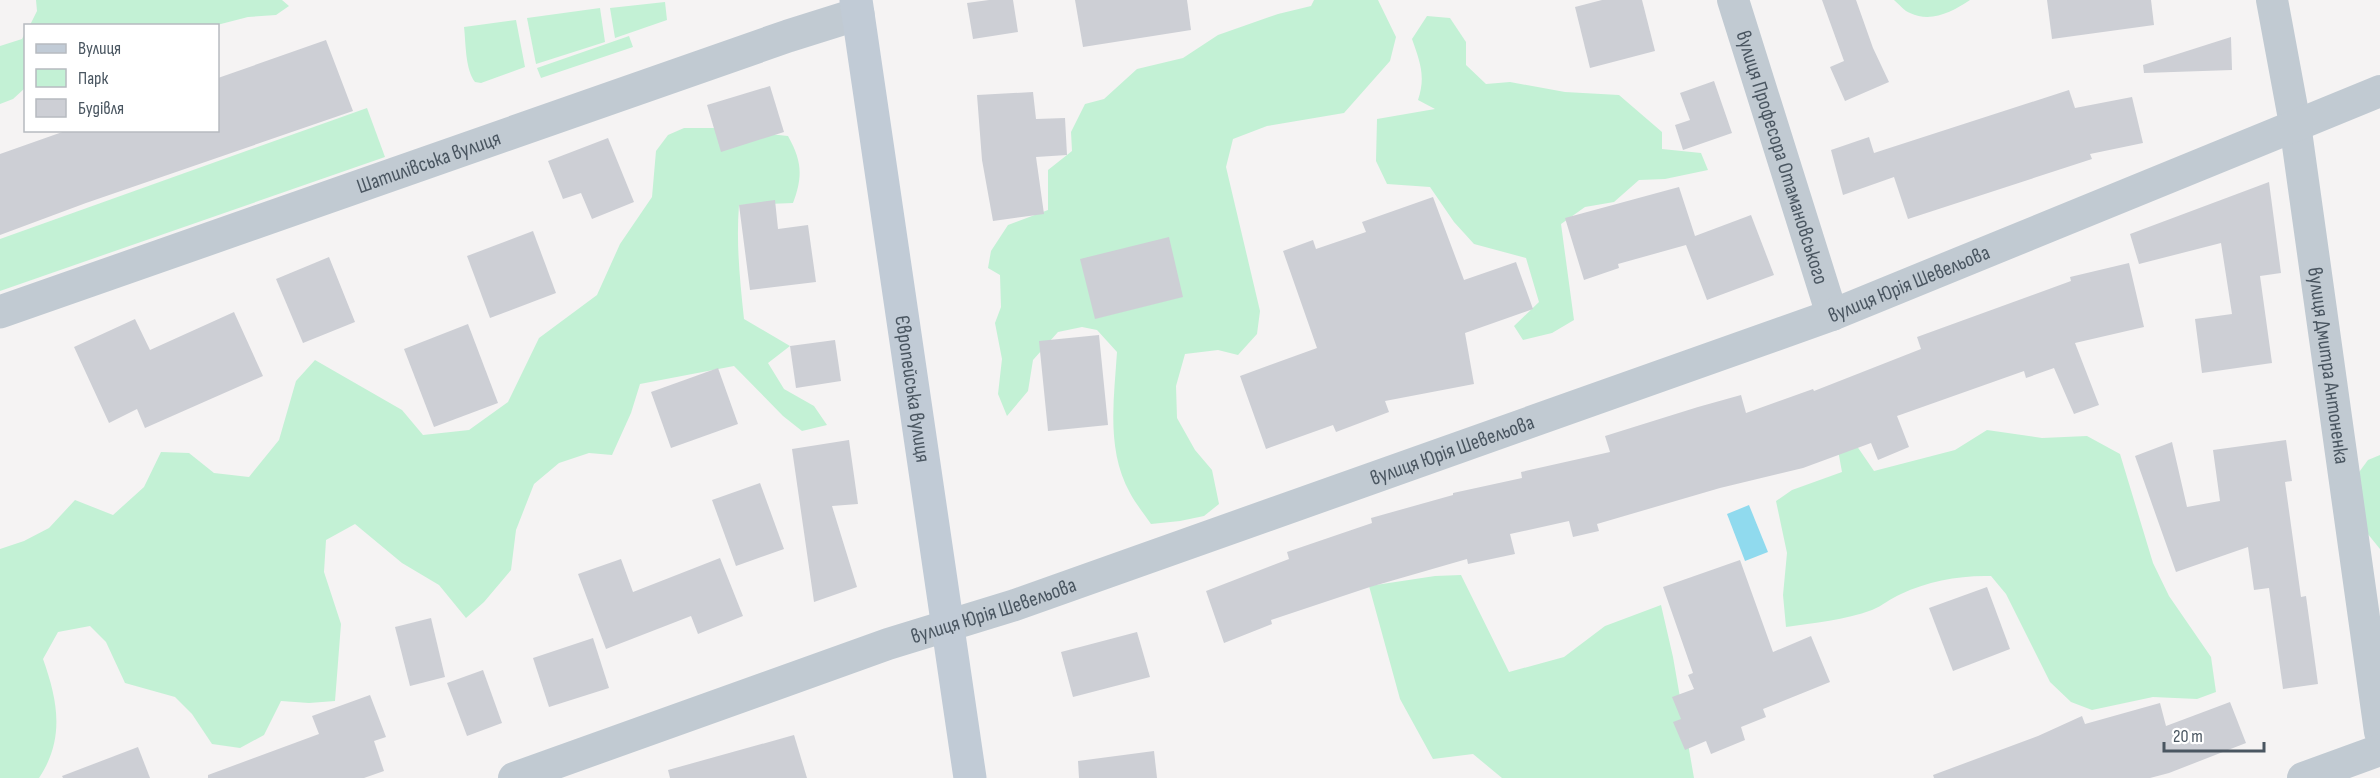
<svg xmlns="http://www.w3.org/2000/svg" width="2380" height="778" font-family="'Sofia Sans Condensed',sans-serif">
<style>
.green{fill:#c3f1d5}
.water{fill:#90daee}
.building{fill:#cdcfd5}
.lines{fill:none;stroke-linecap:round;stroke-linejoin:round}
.minor{stroke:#c1cad2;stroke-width:32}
.tertiary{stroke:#c1cad2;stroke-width:33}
.secondary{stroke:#c1cbd6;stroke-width:33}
.labels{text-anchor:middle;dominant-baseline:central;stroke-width:4.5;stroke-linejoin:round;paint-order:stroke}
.street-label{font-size:21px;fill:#4a5661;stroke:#fff}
</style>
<rect width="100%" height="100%" fill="#f5f3f3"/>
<g class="green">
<polygon points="36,0 282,0 289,6 276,15 248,17 217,25 30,25 37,11"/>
<path d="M1314 0H1378L1396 37 1390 61 1344 113 1267 126 1233 139 1226 167 1260 311 1257 334 1238 355 1218 350 1185 354 1176 386 1177 418 1195 450 1212 470 1219 504 1204 516 1180 521 1151 524C1144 514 1136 504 1130 493 1106 450 1114 399 1117 352L1097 330 1082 327 1058 332 1033 360 1028 391 1007 416 998 394 1002 359 995 323 1001 307 1000 275 988 268 991 251 1008 225 1048 210V170L1072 151 1071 132 1085 104 1104 99 1137 69 1183 58 1218 35 1278 14 1311 6Z"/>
<path d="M1894 0H1970C1952 12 1931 23 1910 13 1904 11 1899 4 1894 0Z"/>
<polygon points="665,2 667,20 615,38 610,8"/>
<polygon points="600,8 605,42 536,64 527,18"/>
<path d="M1427 16 1450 18 1466 42V65L1486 84 1510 82 1565 92 1619 95 1662 132V149L1701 153 1708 170 1665 179 1639 180 1614 202 1585 207 1561 224 1574 320 1552 333 1523 340 1514 326 1539 302 1526 258 1474 244 1454 222 1430 187 1387 184 1376 161 1377 119 1435 109 1418 100C1426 76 1420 62 1412 39Z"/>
<path d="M516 20 525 67 481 83 475 82C465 69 466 43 464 27Z"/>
<polygon points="25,33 25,88 13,99 0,104 0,46 22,39"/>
<polygon points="629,36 633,47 541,78 537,68"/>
<polygon points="367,108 385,157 0,291 0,239"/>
<path d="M684 128H714L788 136C802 161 803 176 793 203L739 205C736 244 740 281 744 319L790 346 768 363 784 389 814 406 827 425 802 431 783 416 734 366 640 384 631 413 612 455 589 453 559 463 534 484 516 530 511 570 484 602 466 618 439 585 402 563 355 524 326 540 324 572 341 624 335 701 309 703 281 701 264 735 240 748 212 744 192 714 175 697 125 683 106 642 90 626 58 632 43 659C58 701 65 739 39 778H0V549L24 541 49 528 75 500 113 515 144 487 161 452 189 453 214 473 249 477 279 440 296 381 315 360 402 410 423 435 469 430 508 402 539 338 597 295 620 244 652 197 656 151 668 135Z"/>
<path d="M1834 428 1850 436 1874 471 1955 450 1987 430 2042 438 2087 436 2120 454 2153 563 2169 596 2211 657 2216 692 2197 699 2153 697 2092 710 2071 702 2050 682 2006 594 1991 576C1961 575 1928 581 1901 594 1891 598 1882 606 1872 610 1845 620 1814 623 1786 627L1783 595 1787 553 1776 501 1792 490 1842 472Z"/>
<polygon points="2380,455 2380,549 2363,528 2354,479 2368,460"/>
<polygon points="1461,575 1509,672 1564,657 1605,626 1661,605 1673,657 1694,778 1502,778 1473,754 1433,759 1400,699 1369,586 1435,576"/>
</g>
<polygon class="water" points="1749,505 1768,552 1745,561 1727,514"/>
<g class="building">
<polygon points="989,0 1013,0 1018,32 973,39 967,3"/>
<polygon points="1075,0 1187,0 1191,30 1083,47"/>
<polygon points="1602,0 1642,0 1655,51 1590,68 1575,7"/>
<polygon points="1822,0 1856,0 1873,48 1889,82 1845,101 1830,67 1844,61"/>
<polygon points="2047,0 2151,0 2154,25 2052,39"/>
<polygon points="2231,37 2232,70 2144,73 2143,65"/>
<polygon points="326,40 353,111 86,203 0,235 0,154 68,130 218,130 218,78"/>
<polygon points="1714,81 1732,133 1683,150 1675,125 1690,120 1680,93"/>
<polygon points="770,86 784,132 721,152 707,105"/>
<polygon points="2069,90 2075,108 2132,97 2143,143 2090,154 2092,159 1908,219 1894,177 1843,195 1831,150 1869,137 1874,153"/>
<polygon points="1033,92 1036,119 1065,118 1067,155 1036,157 1044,214 993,221 982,160 977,95"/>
<polygon points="608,138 634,202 592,219 581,193 563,199 548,161"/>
<polygon points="2269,182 2281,273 2260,276 2272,363 2202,373 2195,319 2232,314 2221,243 2139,264 2130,234"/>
<polygon points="1679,187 1695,236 1751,215 1774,275 1707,300 1686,245 1618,264 1619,268 1584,280 1565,218"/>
<polygon points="1433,197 1464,280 1516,262 1533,309 1465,333 1474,384 1385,401 1389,412 1336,432 1333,425 1266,449 1240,376 1317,348 1283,251 1313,240 1316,249 1366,232 1362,222"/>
<polygon points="775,200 778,229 808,225 816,282 750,290 739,205"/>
<polygon points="533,231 556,293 490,318 467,256"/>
<polygon points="1169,237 1183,297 1095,319 1080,259"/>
<polygon points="329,257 355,322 303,343 276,279"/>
<polygon points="2129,263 2144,327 2075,343 2099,405 2074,414 2054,368 2026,378 2024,371 1897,416 1909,447 1878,460 1871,443 1803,468 1720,488 1597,524 1599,531 1573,537 1569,521 1510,534 1515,554 1468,564 1467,559 1370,587 1271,620 1272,624 1224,643 1206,591 1289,559 1287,552 1372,523 1371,518 1453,495 1453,493 1522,478 1521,472 1610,452 1605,436 1698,407 1741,395 1746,413 1813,389 1814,391 1921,349 1917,337 2071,281 2070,277"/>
<polygon points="234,312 263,376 145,428 137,409 109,423 74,347 135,319 150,350"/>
<polygon points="468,324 498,403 434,427 404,349"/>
<polygon points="1099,335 1108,425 1048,431 1039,341"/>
<polygon points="835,340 841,381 796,388 790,346"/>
<polygon points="718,368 738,424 671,448 651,392"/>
<polygon points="849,440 858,504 832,506 857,587 814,602 792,449"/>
<polygon points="2286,440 2292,481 2285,482 2301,597 2306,596 2318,684 2283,689 2269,588 2254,590 2248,547 2176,572 2135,456 2172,442 2187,507 2220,501 2213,450"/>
<polygon points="760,483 784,549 736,566 712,500"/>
<polygon points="720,558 743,616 698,634 691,616 606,649 578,574 621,559 633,592"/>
<polygon points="1740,560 1773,652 1811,636 1830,682 1763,709 1766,717 1741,727 1745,740 1711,754 1706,741 1685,750 1673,722 1681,719 1672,697 1694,689 1688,675 1693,673 1663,587"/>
<polygon points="1987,587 2010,649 1953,671 1929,608"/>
<polygon points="431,618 445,677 410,686 395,627"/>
<polygon points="1137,632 1150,677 1073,697 1061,652"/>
<polygon points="593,638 609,688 549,707 533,658"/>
<polygon points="483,670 502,723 467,736 447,683"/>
<polygon points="370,695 386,737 374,741 384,771 364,778 208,778 208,775 319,734 312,716"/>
<polygon points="2230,702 2246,743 2169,773 2150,778 1934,778 1933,775 2038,736 2082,716 2085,724 2160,703 2166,726"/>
<polygon points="794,735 807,778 670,778 668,770"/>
<polygon points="138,747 150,778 63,778 62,776"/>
<polygon points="1154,751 1157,778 1079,778 1078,761"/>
</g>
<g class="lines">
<g class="minor">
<path id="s1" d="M1733 0 1832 315"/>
<path id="s2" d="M2272 0 2295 124 2380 732"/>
<path id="s3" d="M514 778 888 644 1015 605 1832 315 2380 91"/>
<polyline points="2303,778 2380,750"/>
</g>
<path class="tertiary" id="s4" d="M0 312 788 36 858 14"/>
<path class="secondary" id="s5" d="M856 0 970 778"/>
</g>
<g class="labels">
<g class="street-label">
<text stroke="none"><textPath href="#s1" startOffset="165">вулиця Професора Отамановського</textPath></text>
<text stroke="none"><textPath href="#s4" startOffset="454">Шатилівська вулиця</textPath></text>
<text stroke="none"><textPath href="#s3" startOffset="1480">вулиця Юрія Шевельова</textPath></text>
<text stroke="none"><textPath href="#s2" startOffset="370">вулиця Дмитра Антоненка</textPath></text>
<text stroke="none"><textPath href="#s5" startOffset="393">Європейська вулиця</textPath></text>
<text stroke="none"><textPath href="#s3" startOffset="994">вулиця Юрія Шевельова</textPath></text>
<text stroke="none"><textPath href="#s3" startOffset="508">вулиця Юрія Шевельова</textPath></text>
</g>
</g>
<rect x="24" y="24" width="195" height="108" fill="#ffffff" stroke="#b7bbc0" stroke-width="1.5"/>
<rect x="36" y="44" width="30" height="9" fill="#c1cbd6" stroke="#b7bbc0" stroke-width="1.5"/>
<text x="78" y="54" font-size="18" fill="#4a5661">Вулиця</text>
<rect x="36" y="69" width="30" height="18" fill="#c3f1d5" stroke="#b7bbc0" stroke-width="1.5"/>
<text x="78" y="84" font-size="18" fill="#4a5661">Парк</text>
<rect x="36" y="99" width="30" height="18" fill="#cdcfd5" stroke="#b7bbc0" stroke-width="1.5"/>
<text x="78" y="114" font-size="18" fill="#4a5661">Будівля</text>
<path d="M2164 742v9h100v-9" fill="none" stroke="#4a5661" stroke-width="3"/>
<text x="2173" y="742" font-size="18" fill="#4a5661" stroke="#ffffff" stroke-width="4.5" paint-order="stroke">20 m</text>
</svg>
